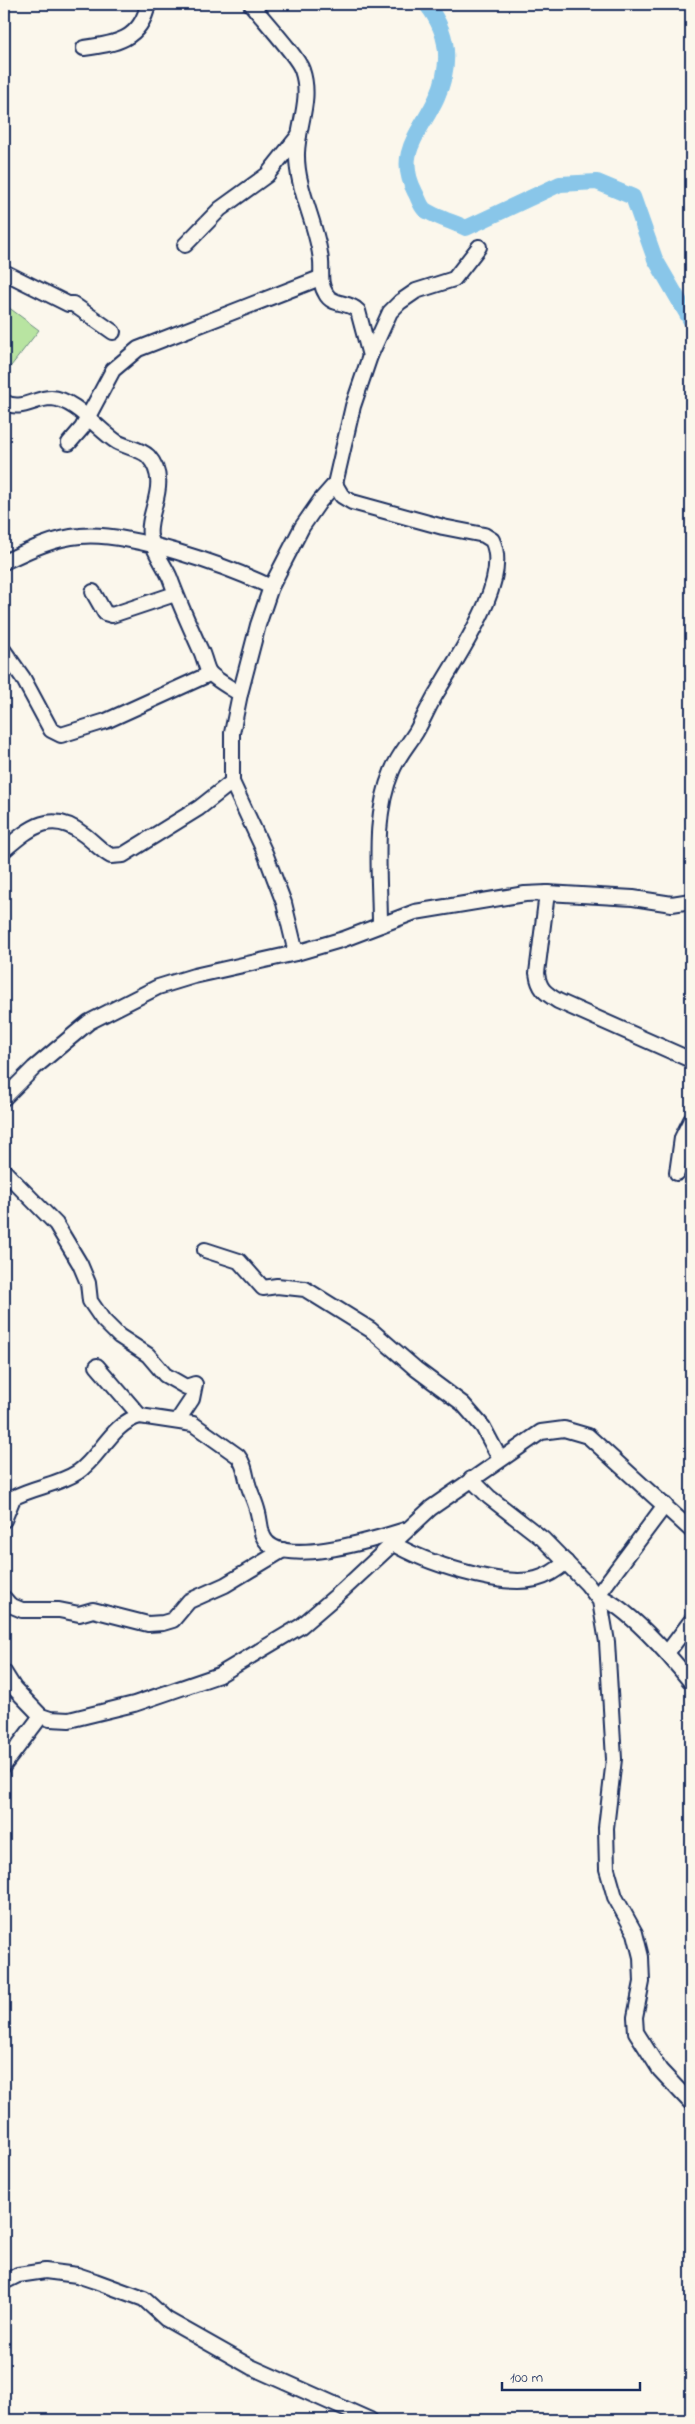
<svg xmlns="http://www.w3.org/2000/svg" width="695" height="2424" font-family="'Indie Flower',sans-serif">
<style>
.green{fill:#b8e4a1;stroke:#6a8a80}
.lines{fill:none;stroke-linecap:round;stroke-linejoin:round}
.river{stroke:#89c6e9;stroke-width:16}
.minor-casing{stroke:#1b2f5e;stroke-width:18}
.minor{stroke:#fbf7ec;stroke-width:14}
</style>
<rect width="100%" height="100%" fill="#fbf7ec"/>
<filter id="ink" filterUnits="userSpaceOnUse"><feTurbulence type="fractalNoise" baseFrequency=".02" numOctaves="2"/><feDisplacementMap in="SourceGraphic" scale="10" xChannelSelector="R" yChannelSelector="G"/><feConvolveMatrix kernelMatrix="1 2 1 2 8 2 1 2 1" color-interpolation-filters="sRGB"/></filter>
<g filter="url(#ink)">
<polygon class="green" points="4,304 39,330 4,375"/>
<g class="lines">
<path class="river" d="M426 4C449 32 452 63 437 97 422 131 394 152 415 192 418 197 420 205 424 209 432 216 456 223 466 228L560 184 597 182 633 197 655 259 691 321"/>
<g class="minor-casing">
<g id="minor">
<path d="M251 4C261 17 298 57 302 70 312 99 298 124 297 153 296 190 318 225 321 261 322 273 319 283 326 294 332 306 349 301 358 311L370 356"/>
<path d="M84 48C115 44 141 40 148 4"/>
<polyline points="185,245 220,209 267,175 299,135"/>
<polyline points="4,272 68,304 73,304 113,332"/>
<path d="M4 402C21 412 34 398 51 398 75 399 97 429 117 442 126 447 141 449 148 456 172 483 146 512 150 536 153 551 164 564 170 578 179 603 190 627 201 651 204 657 206 668 209 672 214 679 233 689 240 694L232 733V782L265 853 284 903 296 953"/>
<polyline points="69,443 82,428 113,370 138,349 320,278"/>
<path d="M335 484 342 496 352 502 443 527 484 535 492 540C512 580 458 655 439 689 430 703 424 718 416 732 408 745 398 756 392 771 372 818 380 874 380 925"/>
<path d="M4 562C27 551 53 538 80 536 128 531 227 566 271 587"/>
<polyline points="93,592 105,613 112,615 175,594"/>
<polyline points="4,651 23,678 51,730 61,735 106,721 205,676 208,671"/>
<polyline points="240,694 258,625 271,587 302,527 320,501 335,484 353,406 370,356 390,312 400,302 416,291 454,279 479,247"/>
<path d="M4 850C30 828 51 809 83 834 93 841 101 851 111 856L123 855 199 808 232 782"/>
<path d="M547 893 537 973C539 989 545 993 558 1001L691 1060"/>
<polyline points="4,1098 34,1068 89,1022 158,987 194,976 296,953 344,939 415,912 525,894 547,893 633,898 672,904 691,901"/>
<polyline points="4,1171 56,1224 80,1264 88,1283 90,1301 103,1320 119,1336 148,1355 165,1375 186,1387 195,1384 192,1399 178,1420"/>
<polyline points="677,1173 682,1138 691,1120"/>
<polyline points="205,1250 239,1261 263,1288 277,1286 305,1289 371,1330 416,1369 463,1404 483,1427 500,1459"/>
<polyline points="97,1366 140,1416"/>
<polyline points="471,1479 489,1497 543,1539 587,1584 600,1601 607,1642 614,1759 606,1828 607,1869 615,1897 635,1933 641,1957 642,1982 635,2017 636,2032 660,2070 691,2103"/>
<path d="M665 1505 597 1596C625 1604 671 1657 690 1681"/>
<path d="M4 1520 13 1498C33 1487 58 1485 78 1472 100 1457 112 1423 140 1416L193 1424 238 1456C245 1465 245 1473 248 1484 251 1494 256 1503 258 1513 260 1520 260 1529 263 1536 277 1571 379 1538 405 1530"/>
<path d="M392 1543C424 1562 500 1588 536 1579 548 1576 557 1570 566 1562"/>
<polyline points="4,1598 10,1605 22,1610 59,1610 79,1614 93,1610 148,1624 163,1623 173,1620 189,1601 225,1585 283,1550"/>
<polyline points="667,1653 691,1621"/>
<polyline points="4,1672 14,1688 41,1716 50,1719 69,1720 134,1704 219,1675 301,1626 343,1590 431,1508 541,1432 564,1429 588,1436 691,1530"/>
<polyline points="4,1765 41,1716"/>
<polyline points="4,2282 18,2275 45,2271 77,2275 95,2281 144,2299 166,2319 251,2367 370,2420"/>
</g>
</g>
<use href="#minor" class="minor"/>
</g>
</g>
<rect width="695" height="2424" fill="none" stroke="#fbf7ec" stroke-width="20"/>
<rect x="10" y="10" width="675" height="2404" fill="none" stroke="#1b2f5e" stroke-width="2" filter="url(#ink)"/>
<path d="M502 2382v8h138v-8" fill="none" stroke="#1b2f5e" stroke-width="2.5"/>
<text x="510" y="2382" font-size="15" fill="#1b2f5e" stroke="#fbf7ec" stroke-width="4" paint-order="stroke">100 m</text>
</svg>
